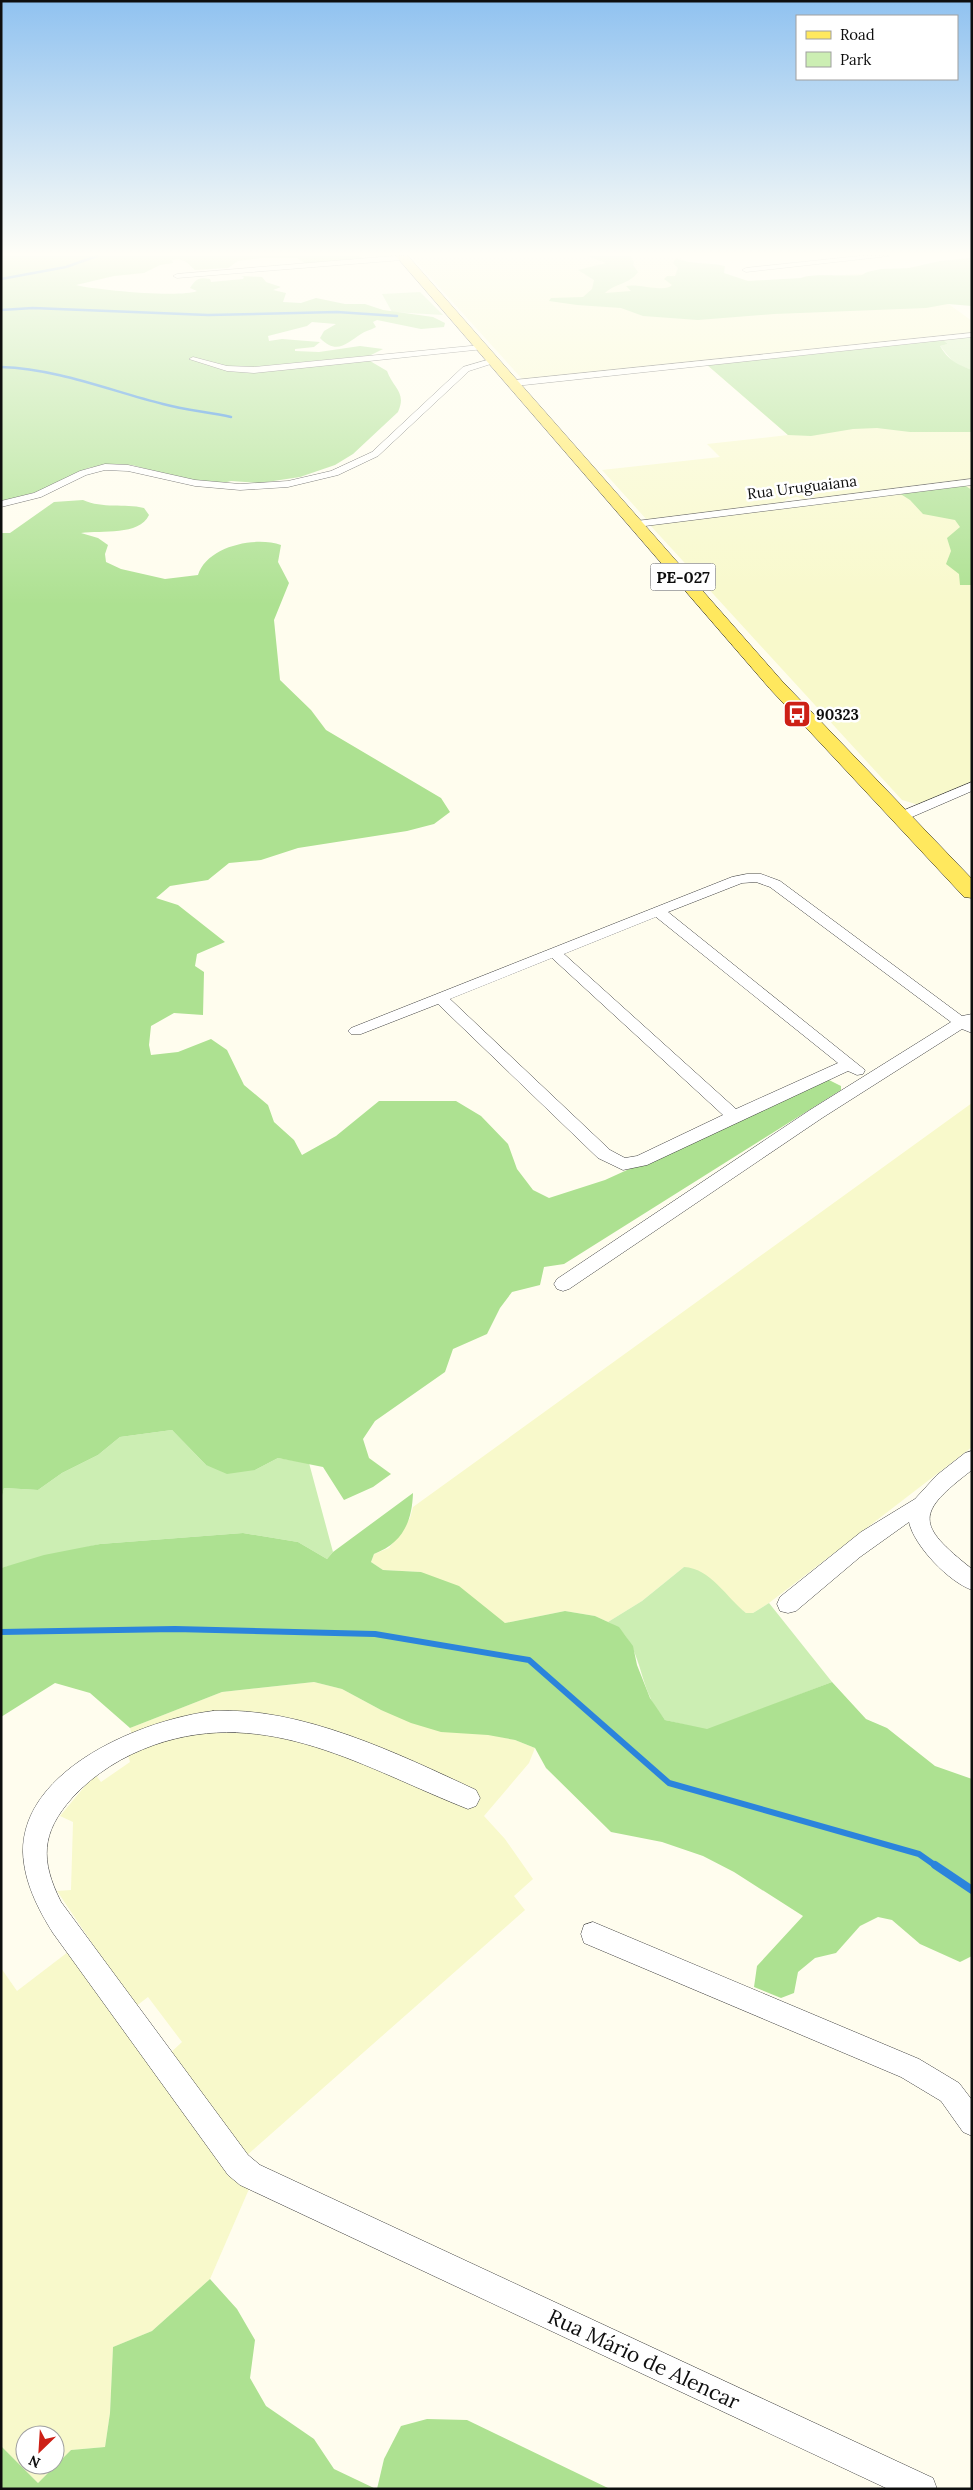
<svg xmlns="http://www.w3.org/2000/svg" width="973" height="2490" font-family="Lora,serif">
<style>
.farmland{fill:#f8f9cb;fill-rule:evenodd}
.green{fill:#cceeb3}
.forest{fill:#ade191}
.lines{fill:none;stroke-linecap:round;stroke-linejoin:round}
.stream-far2{stroke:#2b84dc;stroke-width:2.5}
.stream-far1{stroke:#2b84dc;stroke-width:6}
.stream{stroke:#2b84dc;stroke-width:8}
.street-casing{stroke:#414141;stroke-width:1}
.primary-casing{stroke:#1f1f1f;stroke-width:1}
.street{fill:#fff;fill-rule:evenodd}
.primary{fill:#ffe85e;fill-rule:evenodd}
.labels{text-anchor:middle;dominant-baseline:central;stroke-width:5;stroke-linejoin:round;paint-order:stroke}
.far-street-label{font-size:15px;fill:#0e0e0e;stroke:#fff}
.far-poi-label{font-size:15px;font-weight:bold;fill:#0e0e0e;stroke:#fff;text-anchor:start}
.shield{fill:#fff;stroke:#565656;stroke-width:1}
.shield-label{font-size:16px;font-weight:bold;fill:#0e0e0e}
.near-street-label{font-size:21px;fill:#0e0e0e;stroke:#fff}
</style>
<rect width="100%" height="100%" fill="#fffdee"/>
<g class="farmland">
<polygon points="411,256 678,256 715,286 902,270 972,321 972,334 523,380"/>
<polygon points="706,364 972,385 972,479 805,500 797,497 787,499 783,503 647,520 602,470 720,457 707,444 788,435"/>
<polygon points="972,484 972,782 919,805 902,800 650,525"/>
<polygon points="972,1103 972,1447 769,1603 753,1613 746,1613 684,1567 642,1601 608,1622 595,1616 565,1611 505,1623 421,1572 383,1570 371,1562 374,1554 389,1548 410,1518 413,1507"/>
<polygon points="314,1682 342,1689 381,1710 515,1740 535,1748 529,1763 484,1816 505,1839 533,1879 514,1896 525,1910 246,2156 168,2055 182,2042 148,1997 135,2007 57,1891 71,1890 73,1822 60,1816 95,1774 101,1782 130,1762 127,1752 132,1735 130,1728 222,1692"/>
<path d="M68 1952 234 2178 249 2189 210 2279 152 2331 113 2347 110 2413 105 2447 71 2450 38 2483 1 2446V1968L17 1991ZM25 2435H55V2465H25Z"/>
</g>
<g class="green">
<polygon points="420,292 443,315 392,312 382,294"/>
<polygon points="972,337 972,370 955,364 940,346 948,344 943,340"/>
<polygon points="172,1430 206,1465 255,1470 278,1458 309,1463 333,1552 327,1559 298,1542 243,1533 100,1544 1,1568 1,1502 4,1488 38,1490 62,1473 98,1455 120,1437"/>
<path d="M684 1567C710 1568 727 1598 746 1613H753L769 1603 832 1682 707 1730 665 1720C660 1713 653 1705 650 1697 638 1671 637 1635 608 1622L642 1601Z"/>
</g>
<g class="forest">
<path d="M1 256H358L363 258 306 264 297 258H262L238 261 228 268 195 270C187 263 184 257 172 260L173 263 160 265 144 273 114 276 76 285C95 290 180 298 197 291L190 288C196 279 199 277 210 279L211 282 243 279 244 277 241 276 262 277 266 282 281 287 273 290 286 293 283 302 301 303 316 298 345 304H365L383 310 433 317 445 323 444 327 421 329 377 320 373 322 376 327C371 330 365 331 361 334 348 342 337 356 320 338L324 331 336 324 312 322 307 326 268 336 269 341 282 339 320 342 314 347 295 349V351L319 352 360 346 383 349 365 358 387 371C393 388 407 392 398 412L353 454 335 465 300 477 260 483 231 481 219 484 190 481 132 465 113 464 88 468 47 489 1 502Z"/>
<path d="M588 256H630L634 262 633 265 638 272C630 284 614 284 605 293L631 291 626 286C639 283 665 293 672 285L664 279 667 276H675L678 268 673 263 676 258C692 265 708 262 725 266L724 273 748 281 801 278C813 273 846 277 862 275L867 272 881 269 909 268 940 261 972 258V306L948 304 926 308 774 314 698 320 643 316 621 308 577 305 549 301 551 298 583 297 592 289 594 280 578 270 606 263Z"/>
<path d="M943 340 948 344 940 346C948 360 958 365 972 370V432H910L877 428 853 429 811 436 788 435 706 364Z"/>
<polygon points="964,485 972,490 972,585 960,585 959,574 946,564 951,551 947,538 960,527 955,520 923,514 910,500 899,493"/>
<path d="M83 500C103 509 124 503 144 508L149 515C139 536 102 530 81 533L98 538 108 545 105 554 106 562 121 569 165 579 198 575C207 546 255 536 281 545L278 562 289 583 274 620 280 680 311 710 326 730 441 798 450 812 434 824 407 831 298 848 261 860 229 863 208 880 170 886 156 898 178 905 225 942 197 954 195 966 204 972 203 1015 174 1013 151 1026 149 1045 151 1055 178 1052 211 1039 227 1050 244 1085 268 1105 274 1122 294 1140 302 1155 336 1136 379 1101H456L481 1116 508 1144 517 1169 533 1190 549 1198 605 1180 827 1079 841 1086V1090L564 1264 544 1267 540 1285 512 1292 500 1308 487 1334 453 1349 445 1372 375 1421 363 1439 369 1458 391 1474 373 1487 344 1500 323 1467 278 1458 255 1470 227 1474 206 1465 172 1430 120 1437 98 1455 62 1473 38 1490 4 1488 1 1502V533H10L54 502Z"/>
<path d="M413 1493C412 1523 402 1543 374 1554L371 1562 383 1570 421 1572 459 1586 505 1623 565 1611 595 1616 619 1627 633 1646 637 1665 650 1698 665 1720 707 1729 832 1682 866 1719 887 1728 935 1766 972 1779V1956L960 1962 920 1944 892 1920 878 1917 860 1926 836 1953 815 1958 798 1972 794 1993 781 1998 754 1987 757 1966 803 1916 734 1872 703 1856 662 1842 611 1832 546 1768 535 1748 515 1740 488 1735 441 1732 411 1723 381 1710 342 1689 314 1682 222 1692 130 1728 90 1693 55 1683 1 1717V1568L44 1555 100 1544 243 1533 298 1542 327 1559 333 1552Z"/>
<polygon points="210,2279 237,2309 255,2340 250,2378 266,2406 314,2439 334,2469 376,2489 1,2489 1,2446 38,2483 71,2450 105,2447 110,2413 113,2347 152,2331"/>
<polygon points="427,2419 467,2420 610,2489 377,2489 384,2459 401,2426"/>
</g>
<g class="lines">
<g class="stream-far2">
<polyline points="1,279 66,267 97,256"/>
<polyline points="1,310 33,308 208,315 337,312 397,316"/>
<path d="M1 367C58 369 108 390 163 404 185 410 208 412 231 417"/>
</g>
<polyline class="stream-far1" points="1,1632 175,1629 375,1634 529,1660 669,1783 919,1854 936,1866"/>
<polyline class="stream" points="935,1865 972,1890"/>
<g class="street-casing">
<g id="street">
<polygon points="394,256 406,258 402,260 177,278 173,276 177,274"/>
<polygon points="860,256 889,256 746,272 742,270 746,268"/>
<polygon points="972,333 972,337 515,386 511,383 515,380"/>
<polygon points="481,345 484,345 484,349 254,373 227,371 189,359 193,357 227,366 254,367"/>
<polygon points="494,358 498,360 497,362 469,371 378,456 338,475 288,487 240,490 195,486 128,471 105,470 86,475 41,497 1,507 1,501 34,493 80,471 105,464 128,465 195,480 240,484 288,481 331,471 372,452 463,367"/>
<polygon points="972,479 972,485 637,527 632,524 637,521"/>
<polygon points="972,782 972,791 905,820 900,821 893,817 895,814"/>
<path d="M747 874H761L780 881 962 1016 972 1014V1033L962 1029 822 1118 569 1289 563 1291 557 1289 554 1284 557 1279 810 1110 951 1022 770 887 756 882 742 883 668 912 865 1070 863 1074 857 1075 848 1071 647 1165 623 1170 598 1158 438 1004 361 1034H351L348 1031 351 1028 732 877ZM656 917 838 1063 736 1109 564 954ZM552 958 723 1115 637 1156 625 1158 610 1150 450 999Z"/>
<path d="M972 1451V1470C916 1513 915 1524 972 1569V1590C949 1582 914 1546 909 1522L860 1557 796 1611 788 1613 780 1611 777 1604 780 1597 861 1532 915 1499 937 1475 965 1453Z"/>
<path d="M213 1711C300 1706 399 1754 476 1790L480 1798 476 1806 468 1809C366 1769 268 1705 154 1745 123 1756 95 1773 72 1798 41 1833 40 1860 61 1902L248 2155 260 2165 933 2478 937 2489H888L240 2185 228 2175 53 1933C38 1909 24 1882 23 1852 22 1768 145 1719 213 1711Z"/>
<polygon points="593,1922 919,2059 959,2083 972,2100 972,2136 963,2132 941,2101 901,2077 584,1943 581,1934 584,1925"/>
</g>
</g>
<g class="primary-casing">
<polygon id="primary" points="396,256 408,256 782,681 972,879 972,898 964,897 770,689"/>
</g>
<use href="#street" class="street"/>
<use href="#primary" class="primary"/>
</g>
<linearGradient id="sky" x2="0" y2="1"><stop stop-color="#90c2f0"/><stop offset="0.42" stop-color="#fffef7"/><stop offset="1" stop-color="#fffef7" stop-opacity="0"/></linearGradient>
<rect width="973" height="605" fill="url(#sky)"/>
<defs>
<g id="bus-square" transform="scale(1.4375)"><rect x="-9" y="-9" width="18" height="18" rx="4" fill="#cd2016" stroke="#fff"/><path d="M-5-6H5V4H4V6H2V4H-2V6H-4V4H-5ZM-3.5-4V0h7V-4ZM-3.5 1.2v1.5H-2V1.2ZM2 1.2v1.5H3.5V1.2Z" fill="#fff"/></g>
</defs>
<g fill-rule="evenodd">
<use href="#bus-square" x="797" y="714"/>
</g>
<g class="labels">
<g class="far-street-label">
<text transform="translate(802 487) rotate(-7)">Rua Uruguaiana</text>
</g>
<g class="far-poi-label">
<text x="816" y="714">90323</text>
</g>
<rect class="shield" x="650.5" y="563.5" width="65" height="27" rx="4"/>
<g class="shield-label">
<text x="683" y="577">PE-027</text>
</g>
<g class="near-street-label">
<text transform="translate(644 2359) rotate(25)">Rua Mário de Alencar</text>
</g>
</g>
<rect width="973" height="2490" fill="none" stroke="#0e0e0e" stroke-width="5"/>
<rect x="796" y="15" width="162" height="65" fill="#ffffff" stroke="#9f9f9f"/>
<rect x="806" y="31" width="25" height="8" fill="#ffe85e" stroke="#9f9f9f"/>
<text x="840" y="40" font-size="15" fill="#0e0e0e">Road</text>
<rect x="806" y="52" width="25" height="15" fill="#cceeb3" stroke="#9f9f9f"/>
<text x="840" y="65" font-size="15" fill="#0e0e0e">Park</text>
<g transform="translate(40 2450) rotate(205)"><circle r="24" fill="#ffffff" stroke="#9f9f9f"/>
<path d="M0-4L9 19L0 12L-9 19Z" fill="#cd2016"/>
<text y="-8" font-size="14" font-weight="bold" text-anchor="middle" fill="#0e0e0e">N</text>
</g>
</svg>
